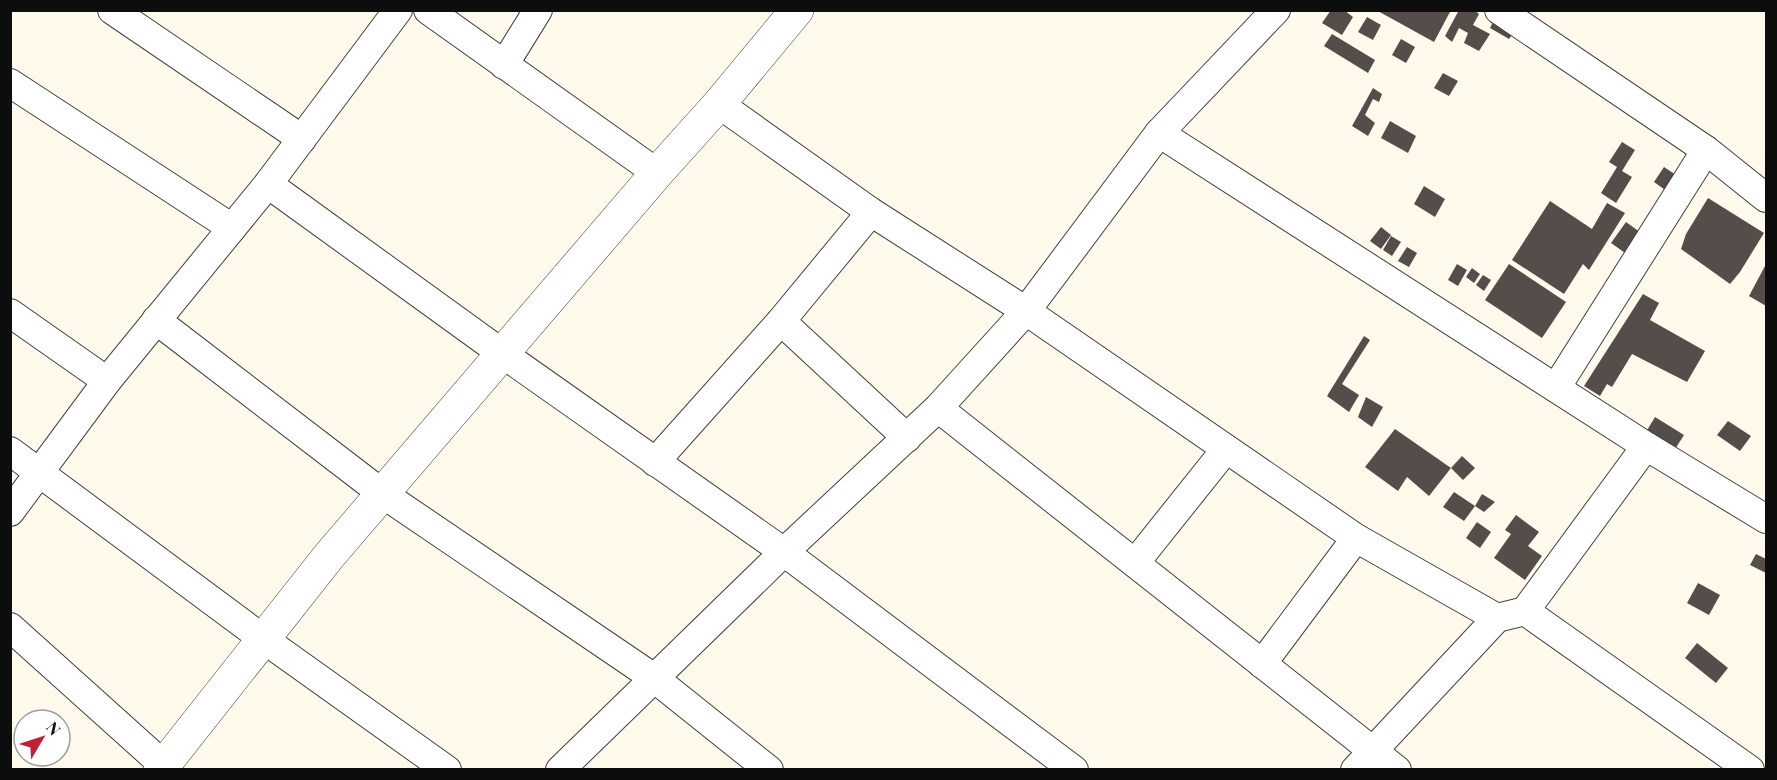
<svg xmlns="http://www.w3.org/2000/svg" width="1777" height="780" font-family="'Playfair Display',serif">
<style>
.building{fill:#554d49}
.lines{fill:none;stroke-linecap:round;stroke-linejoin:round}
.minor-casing{stroke:#404040;stroke-width:30}
.tertiary-casing{stroke:#404040;stroke-width:34}
.minor{stroke:#fff;stroke-width:28}
.tertiary{stroke:#fff;stroke-width:33}
</style>
<rect width="100%" height="100%" fill="#fffaec"/>
<g class="building">
<polygon points="1331,10 1344,10 1353,17 1342,35 1322,23"/>
<polygon points="1376,10 1451,10 1434,42"/>
<polygon points="1459,10 1474,10 1479,14 1473,25 1490,34 1479,51 1464,43 1468,33 1459,28 1452,42 1445,36"/>
<polygon points="1367,17 1381,25 1373,40 1358,32"/>
<polygon points="1495,18 1515,30 1509,39 1490,28"/>
<polygon points="1332,34 1375,60 1368,73 1324,46"/>
<polygon points="1401,39 1415,47 1406,63 1392,55"/>
<polygon points="1443,73 1458,81 1449,96 1434,88"/>
<polygon points="1373,88 1382,94 1379,102 1373,99 1365,115 1375,123 1368,136 1352,126"/>
<polygon points="1390,121 1416,136 1408,153 1381,138"/>
<polygon points="1622,142 1635,150 1622,171 1632,177 1616,203 1601,193 1617,167 1609,162"/>
<polygon points="1664,167 1679,177 1668,192 1654,182"/>
<polygon points="1424,186 1445,199 1435,217 1414,204"/>
<polygon points="1708,198 1764,233 1740,272 1730,284 1681,249 1686,234"/>
<polygon points="1550,201 1592,229 1607,203 1625,213 1589,270 1583,264 1564,294 1512,260"/>
<polygon points="1626,222 1644,235 1628,255 1611,243"/>
<polygon points="1381,227 1391,235 1381,249 1370,241"/>
<polygon points="1391,236 1401,242 1392,256 1383,250"/>
<polygon points="1407,247 1417,253 1409,267 1398,261"/>
<polygon points="1457,264 1467,270 1458,286 1448,280"/>
<polygon points="1509,264 1566,302 1542,338 1485,300"/>
<polygon points="1766,264 1766,306 1749,296"/>
<polygon points="1472,268 1480,274 1474,283 1466,277"/>
<polygon points="1483,275 1491,280 1484,291 1476,285"/>
<polygon points="1643,294 1659,303 1650,320 1705,351 1687,382 1632,354 1612,387 1607,384 1600,396 1584,386"/>
<polygon points="1364,336 1370,340 1342,384 1359,395 1349,412 1327,396"/>
<polygon points="1366,397 1383,407 1372,427 1358,417"/>
<polygon points="1655,417 1684,435 1672,454 1643,437"/>
<polygon points="1728,421 1751,436 1740,451 1717,435"/>
<polygon points="1395,429 1451,468 1462,456 1475,468 1463,480 1451,468 1429,496 1407,477 1398,491 1365,467"/>
<polygon points="1454,492 1475,506 1464,521 1443,507"/>
<polygon points="1482,494 1495,502 1484,512 1475,506"/>
<polygon points="1516,515 1539,532 1528,546 1542,556 1525,580 1494,558 1511,534 1505,530"/>
<polygon points="1477,522 1491,532 1480,548 1466,538"/>
<polygon points="1756,554 1766,559 1766,573 1750,565"/>
<polygon points="1698,583 1720,595 1709,615 1687,603"/>
<polygon points="1697,643 1728,668 1716,683 1685,658"/>
</g>
<g class="lines">
<g class="minor-casing">
<g id="minor">
<polyline points="112,10 302,139"/>
<polyline points="428,10 657,173"/>
<polyline points="1499,10 1706,150 1766,198"/>
<polyline points="504,65 538,10"/>
<polyline points="10,83 232,228"/>
<polyline points="719,104 871,212 1026,311 1356,538 1497,618"/>
<polyline points="1159,133 1646,446 1766,519"/>
<polyline points="268,184 503,354 784,552 1074,770"/>
<polyline points="10,313 107,381"/>
<polyline points="156,320 383,494 654,678 769,770"/>
<polyline points="781,321 907,438"/>
<polyline points="1556,388 1706,150"/>
<polyline points="938,408 1397,770"/>
<polyline points="10,451 262,638 447,770"/>
<polyline points="655,462 781,321 871,212"/>
<polyline points="10,512 107,381 268,184 398,10"/>
<polyline points="1135,563 1226,449"/>
<polyline points="1525,611 1750,770"/>
<polyline points="10,627 169,770"/>
<polyline points="1262,664 1356,538"/>
<polyline points="560,770 784,552 938,408 1026,311 1159,133 1276,10"/>
<polyline points="1355,770 1497,618 1525,611 1646,446"/>
</g>
</g>
<g class="tertiary-casing">
<polyline id="tertiary" points="160,770 329,556 657,173 719,104 797,10"/>
</g>
<use href="#minor" class="minor"/>
<use href="#tertiary" class="tertiary"/>
</g>
<rect width="1777" height="780" fill="none" stroke="#0d0d0d" stroke-width="24"/>
<g transform="translate(42 738) rotate(51)"><circle r="28" fill="#ffffff" stroke="#9e9e9e" stroke-width="1.5"/>
<path d="M0-4.5L10 22L0 15L-10 22Z" fill="#be2335"/>
<text y="-9" font-size="16" font-weight="bold" text-anchor="middle" fill="#0d0d0d">N</text>
</g>
</svg>
